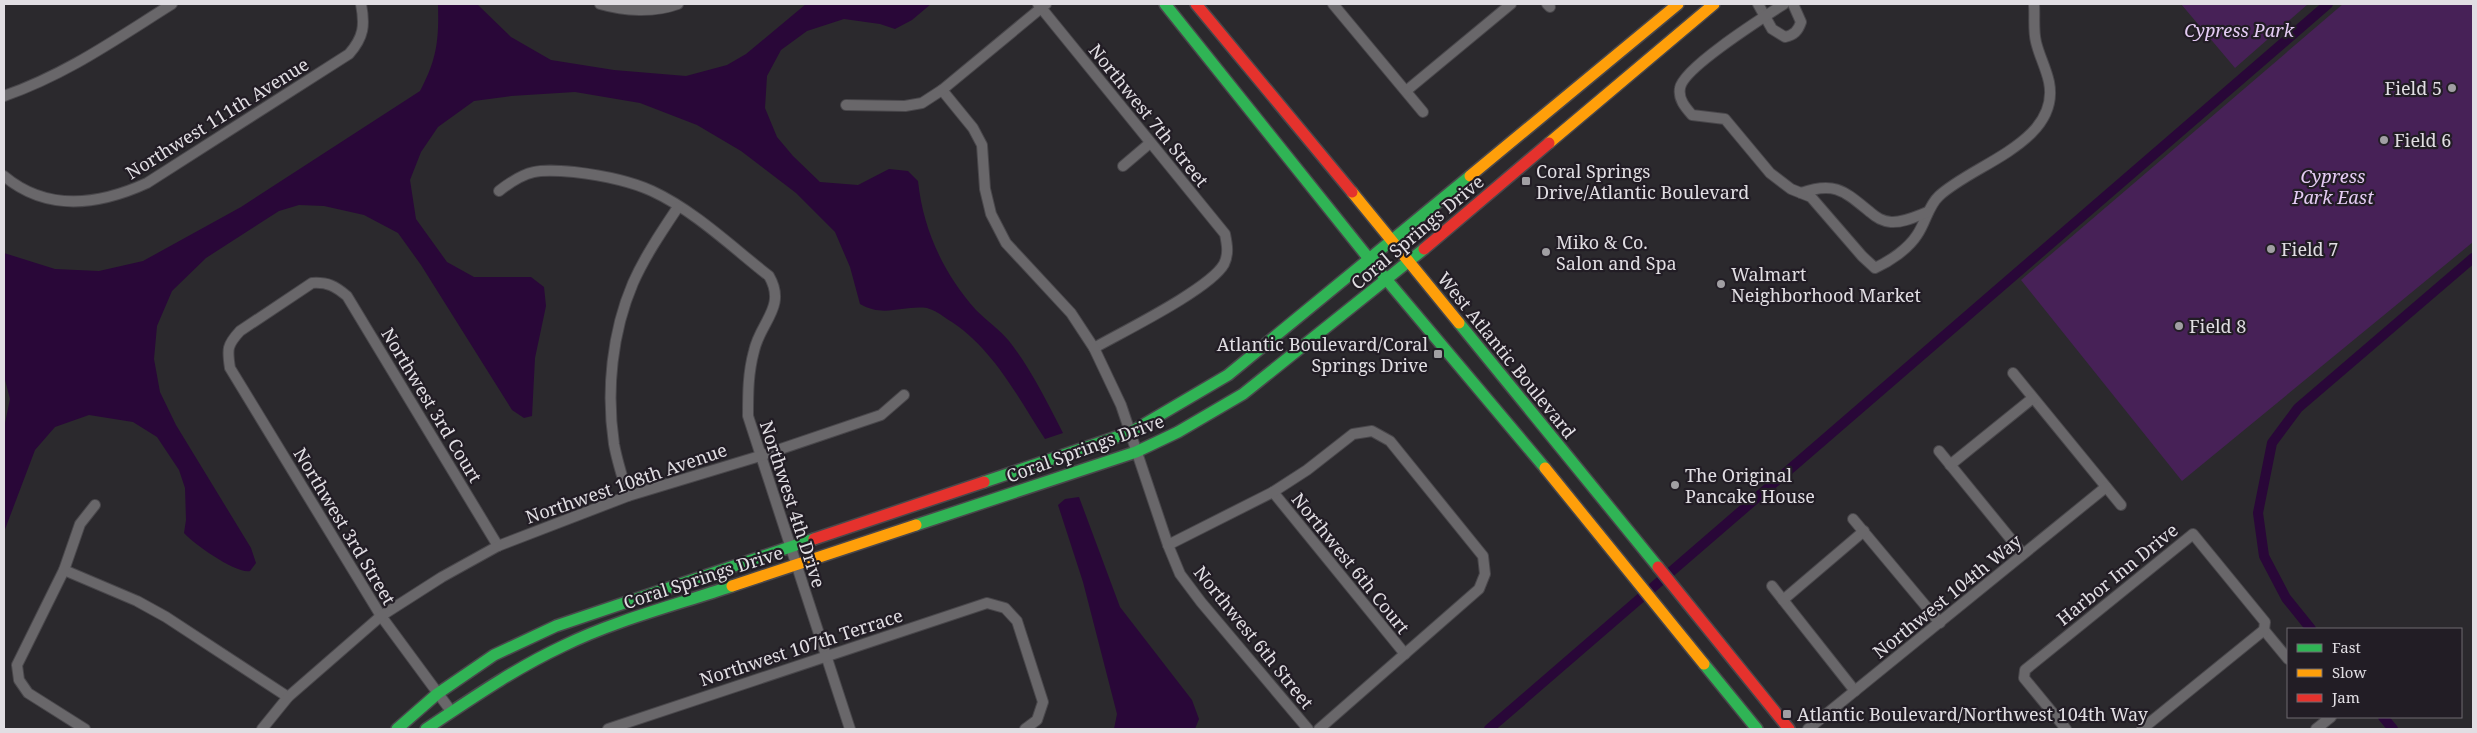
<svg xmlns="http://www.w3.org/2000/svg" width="2477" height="733" font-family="'Noto Serif',serif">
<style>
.green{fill:#472157}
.water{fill:#290738}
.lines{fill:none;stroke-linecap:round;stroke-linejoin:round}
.canal{stroke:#290738;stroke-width:10}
.street-casing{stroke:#49474b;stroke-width:12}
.fast-casing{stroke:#49474b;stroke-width:14}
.slow-casing{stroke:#49474b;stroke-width:14}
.jam-casing{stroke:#49474b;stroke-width:14}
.street{stroke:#69676a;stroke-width:10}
.fast{stroke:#30b455;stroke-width:11}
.slow{stroke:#ff9f0a;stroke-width:11}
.jam{stroke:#e5322d;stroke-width:11}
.poi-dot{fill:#a19fa3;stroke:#221d25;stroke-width:2}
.labels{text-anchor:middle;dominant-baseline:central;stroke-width:4.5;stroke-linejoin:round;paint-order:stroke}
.park-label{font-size:18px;font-style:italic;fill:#e5ccf4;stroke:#221d25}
.poi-label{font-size:18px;fill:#e1dee3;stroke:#221d25;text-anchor:start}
.street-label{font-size:18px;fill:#e1dee3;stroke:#221d25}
</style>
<rect width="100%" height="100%" fill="#2b292d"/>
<g class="green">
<polygon points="2181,4 2308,4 2235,68"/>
<polygon points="2343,4 2473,4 2473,242 2182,481 2021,280"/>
</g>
<g class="water">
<path d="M438 4H477L511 37 551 60 614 70 686 76 727 65 746 54 806 4H931L912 20 895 29 880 24 844 19 807 31 781 50 767 76 765 108 777 137 793 156 820 182 858 185 889 169 908 171 918 181C923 229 943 273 976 310 987 321 1000 330 1009 341 1031 369 1047 402 1063 433L1045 439C1017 396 992 346 947 319 942 315 934 310 927 308 903 305 884 318 860 304L850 267 835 232 796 193 741 151 697 125 640 103 575 92 511 96 474 101 438 127 421 152 410 180 416 219 447 262 474 277H531L544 287 546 306 535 358 532 416 524 418 512 410 421 265 398 233 364 215 324 206 299 205 279 211 206 258 172 291 157 326 154 359 160 392 176 425 251 548 256 563 250 571C236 574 194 544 184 533L186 520 185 488 179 470 157 437 133 422 89 415 55 427 35 450 4 532V428L10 399 4 376V253L55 269 99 271 143 261 241 207 420 91C437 59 439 40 438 4Z"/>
<polygon points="1079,497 1120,607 1192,700 1199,719 1195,729 1114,729 1117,714 1083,582 1058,505 1065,499"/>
</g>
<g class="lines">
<g class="canal">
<polyline points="2311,629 2286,598 2264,556 2258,513 2272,443 2298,408 2473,258"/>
<polyline points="2383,717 2393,729"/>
<polyline points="1489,729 2328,4"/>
</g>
<g class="street-casing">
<g id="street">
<path d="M600 4C624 11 654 13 678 4"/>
<path d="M1038 4 1225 234C1227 244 1229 254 1224 264 1210 289 1122 332 1094 348"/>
<polyline points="1333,4 1423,112"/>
<polyline points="1547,4 1550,7"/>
<path d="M1758 4 1772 29 1785 37C1794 35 1798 31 1801 22L1793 4"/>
<path d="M1784 4C1764 17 1683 68 1680 88 1678 99 1685 107 1692 115L1725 119 1770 173 1791 189 1811 197 1862 256 1875 268C1890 261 1908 249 1917 235 1926 222 1928 206 1939 196 1973 164 2061 142 2049 82 2046 68 2039 55 2036 42 2033 30 2035 16 2034 4"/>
<polyline points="942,90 973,128 982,145 985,189 991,214 1006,243 1071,313 1094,348 1121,405 1168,545 1180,574 1201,602 1308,729"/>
<polyline points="1406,91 1511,4"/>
<path d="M4 96C67 74 116 39 172 4"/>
<polyline points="846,105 905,106 922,103 942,90 1046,4"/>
<polyline points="1123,166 1150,143"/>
<path d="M4 176C47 212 99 205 147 183L349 54C364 37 365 25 361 4"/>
<path d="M499 191C527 169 538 169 574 172 599 175 628 180 652 191 695 211 732 247 769 276 787 307 760 322 754 351 748 373 748 393 748 416L850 729"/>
<path d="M1801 193C1835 181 1844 191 1870 212 1877 218 1882 221 1891 222 1903 223 1917 216 1928 212"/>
<polyline points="2013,373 2121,505"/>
<polyline points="1939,451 2023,554"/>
<polyline points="1950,465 2033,398"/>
<polyline points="1273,492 1405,654"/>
<path d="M628 496C623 479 617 461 614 444 606 391 612 332 633 283 645 256 662 231 678 207"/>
<polyline points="1853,519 1940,623"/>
<polyline points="1168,545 1273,492 1307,470 1353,434 1372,431 1390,441 1483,556 1485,574 1479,589 1319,729"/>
<polyline points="64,570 137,601 166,617 288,697"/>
<polyline points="1772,586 1855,691"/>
<polyline points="1783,600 1864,531"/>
<polyline points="2264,630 2288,659"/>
<path d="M451 711 381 616 230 368C227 349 227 345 240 331L312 283C328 282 335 286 347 296L498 546"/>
<polyline points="85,729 28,693 19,680 17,665 64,570 80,524 95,505"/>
<polyline points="262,729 288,697 381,616 442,577 498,546 628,496 760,456 881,415 904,395"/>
<polyline points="608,729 987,603 1005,608 1017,621 1043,702 1037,720 1025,729"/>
<polyline points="1808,729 2106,487"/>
<polyline points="2066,729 2024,678 2025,670 2193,534 2265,622 2264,630 2142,729"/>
<polyline points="2316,729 2331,717"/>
</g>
</g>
<g class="fast-casing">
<g id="fast">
<polyline points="1165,4 1370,260 1545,468"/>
<polyline points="1459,323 1658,567"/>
<polyline points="984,482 1131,432 1228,375 1470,176"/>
<polyline points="916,525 1136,452 1178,432 1243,394 1424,249"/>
<polyline points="1704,664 1757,729"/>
<polyline points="397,729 437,694 494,655 556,626 814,539"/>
<path d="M426 729C471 699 514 669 563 646 616 620 676 605 732 586"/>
</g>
</g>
<g class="slow-casing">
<g id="slow">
<polyline points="1549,143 1714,4"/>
<polyline points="1470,176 1678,4"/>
<polyline points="1352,192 1459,323"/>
<polyline points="1545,468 1704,664"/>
<polyline points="732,586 916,525"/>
</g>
</g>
<g class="jam-casing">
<g id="jam">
<polyline points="1196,4 1352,192"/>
<polyline points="1424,249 1549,143"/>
<polyline points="814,539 984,482"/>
<polyline points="1658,567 1789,729"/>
</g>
</g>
<use href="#street" class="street"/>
<use href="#fast" class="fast"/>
<use href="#slow" class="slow"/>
<use href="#jam" class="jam"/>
</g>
<g class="poi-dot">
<circle cx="2452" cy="88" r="5"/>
<circle cx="2384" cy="140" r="5"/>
<rect x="1521" y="176" width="10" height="10" rx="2.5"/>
<circle cx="2271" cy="249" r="5"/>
<circle cx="1546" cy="252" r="5"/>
<circle cx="1721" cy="284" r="5"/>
<circle cx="2179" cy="326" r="5"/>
<rect x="1433" y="349" width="10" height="10" rx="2.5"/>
<circle cx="1675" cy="485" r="5"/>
<rect x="1782" y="709" width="10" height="10" rx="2.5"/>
</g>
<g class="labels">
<g class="park-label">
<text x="2239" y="30">Cypress Park</text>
<text x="2333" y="176">Cypress<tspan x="2333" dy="21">Park East</tspan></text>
</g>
<g class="poi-label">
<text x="2442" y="88" text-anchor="end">Field 5</text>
<text x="2394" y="140">Field 6</text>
<text x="1536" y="171">Coral Springs<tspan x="1536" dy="21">Drive/Atlantic Boulevard</tspan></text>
<text x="1556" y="242">Miko &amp; Co.<tspan x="1556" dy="21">Salon and Spa</tspan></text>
<text x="2281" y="249">Field 7</text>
<text x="1731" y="274">Walmart<tspan x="1731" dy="21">Neighborhood Market</tspan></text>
<text x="2189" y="326">Field 8</text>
<text x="1428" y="344" text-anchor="end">Atlantic Boulevard/Coral<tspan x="1428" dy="21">Springs Drive</tspan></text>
<text x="1685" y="475">The Original<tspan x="1685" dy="21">Pancake House</tspan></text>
<text x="1797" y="714">Atlantic Boulevard/Northwest 104th Way</text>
</g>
<g class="street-label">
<text transform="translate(1149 115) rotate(51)">Northwest 7th Street</text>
<text transform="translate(217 118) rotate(-32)">Northwest 111th Avenue</text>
<text transform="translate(1417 232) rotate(-40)">Coral Springs Drive</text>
<text transform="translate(1507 355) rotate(51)">West Atlantic Boulevard</text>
<text transform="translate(432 405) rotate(59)">Northwest 3rd Court</text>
<text transform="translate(1085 448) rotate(-20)">Coral Springs Drive</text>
<text transform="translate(626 483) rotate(-19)">Northwest 108th Avenue</text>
<text transform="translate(793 504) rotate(72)">Northwest 4th Drive</text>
<text transform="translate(345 526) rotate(59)">Northwest 3rd Street</text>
<text transform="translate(1351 563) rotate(51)">Northwest 6th Court</text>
<text transform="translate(2117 574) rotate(-39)">Harbor Inn Drive</text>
<text transform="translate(703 577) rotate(-18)">Coral Springs Drive</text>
<text transform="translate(1947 596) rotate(-39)">Northwest 104th Way</text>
<text transform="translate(1254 637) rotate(51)">Northwest 6th Street</text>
<text transform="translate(801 647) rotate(-18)">Northwest 107th Terrace</text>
</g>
</g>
<rect width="2477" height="733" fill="none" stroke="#e1dee3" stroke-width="10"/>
<rect x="2287" y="628" width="175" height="90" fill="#221d25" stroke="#6e6a71"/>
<rect x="2297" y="644" width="25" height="8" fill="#30b455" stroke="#6e6a71"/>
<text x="2332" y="653" font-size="15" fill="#e1dee3">Fast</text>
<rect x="2297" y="669" width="25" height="8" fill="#ff9f0a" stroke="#6e6a71"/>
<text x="2332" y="678" font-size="15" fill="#e1dee3">Slow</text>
<rect x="2297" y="694" width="25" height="8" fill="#e5322d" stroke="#6e6a71"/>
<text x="2332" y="703" font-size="15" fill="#e1dee3">Jam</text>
</svg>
